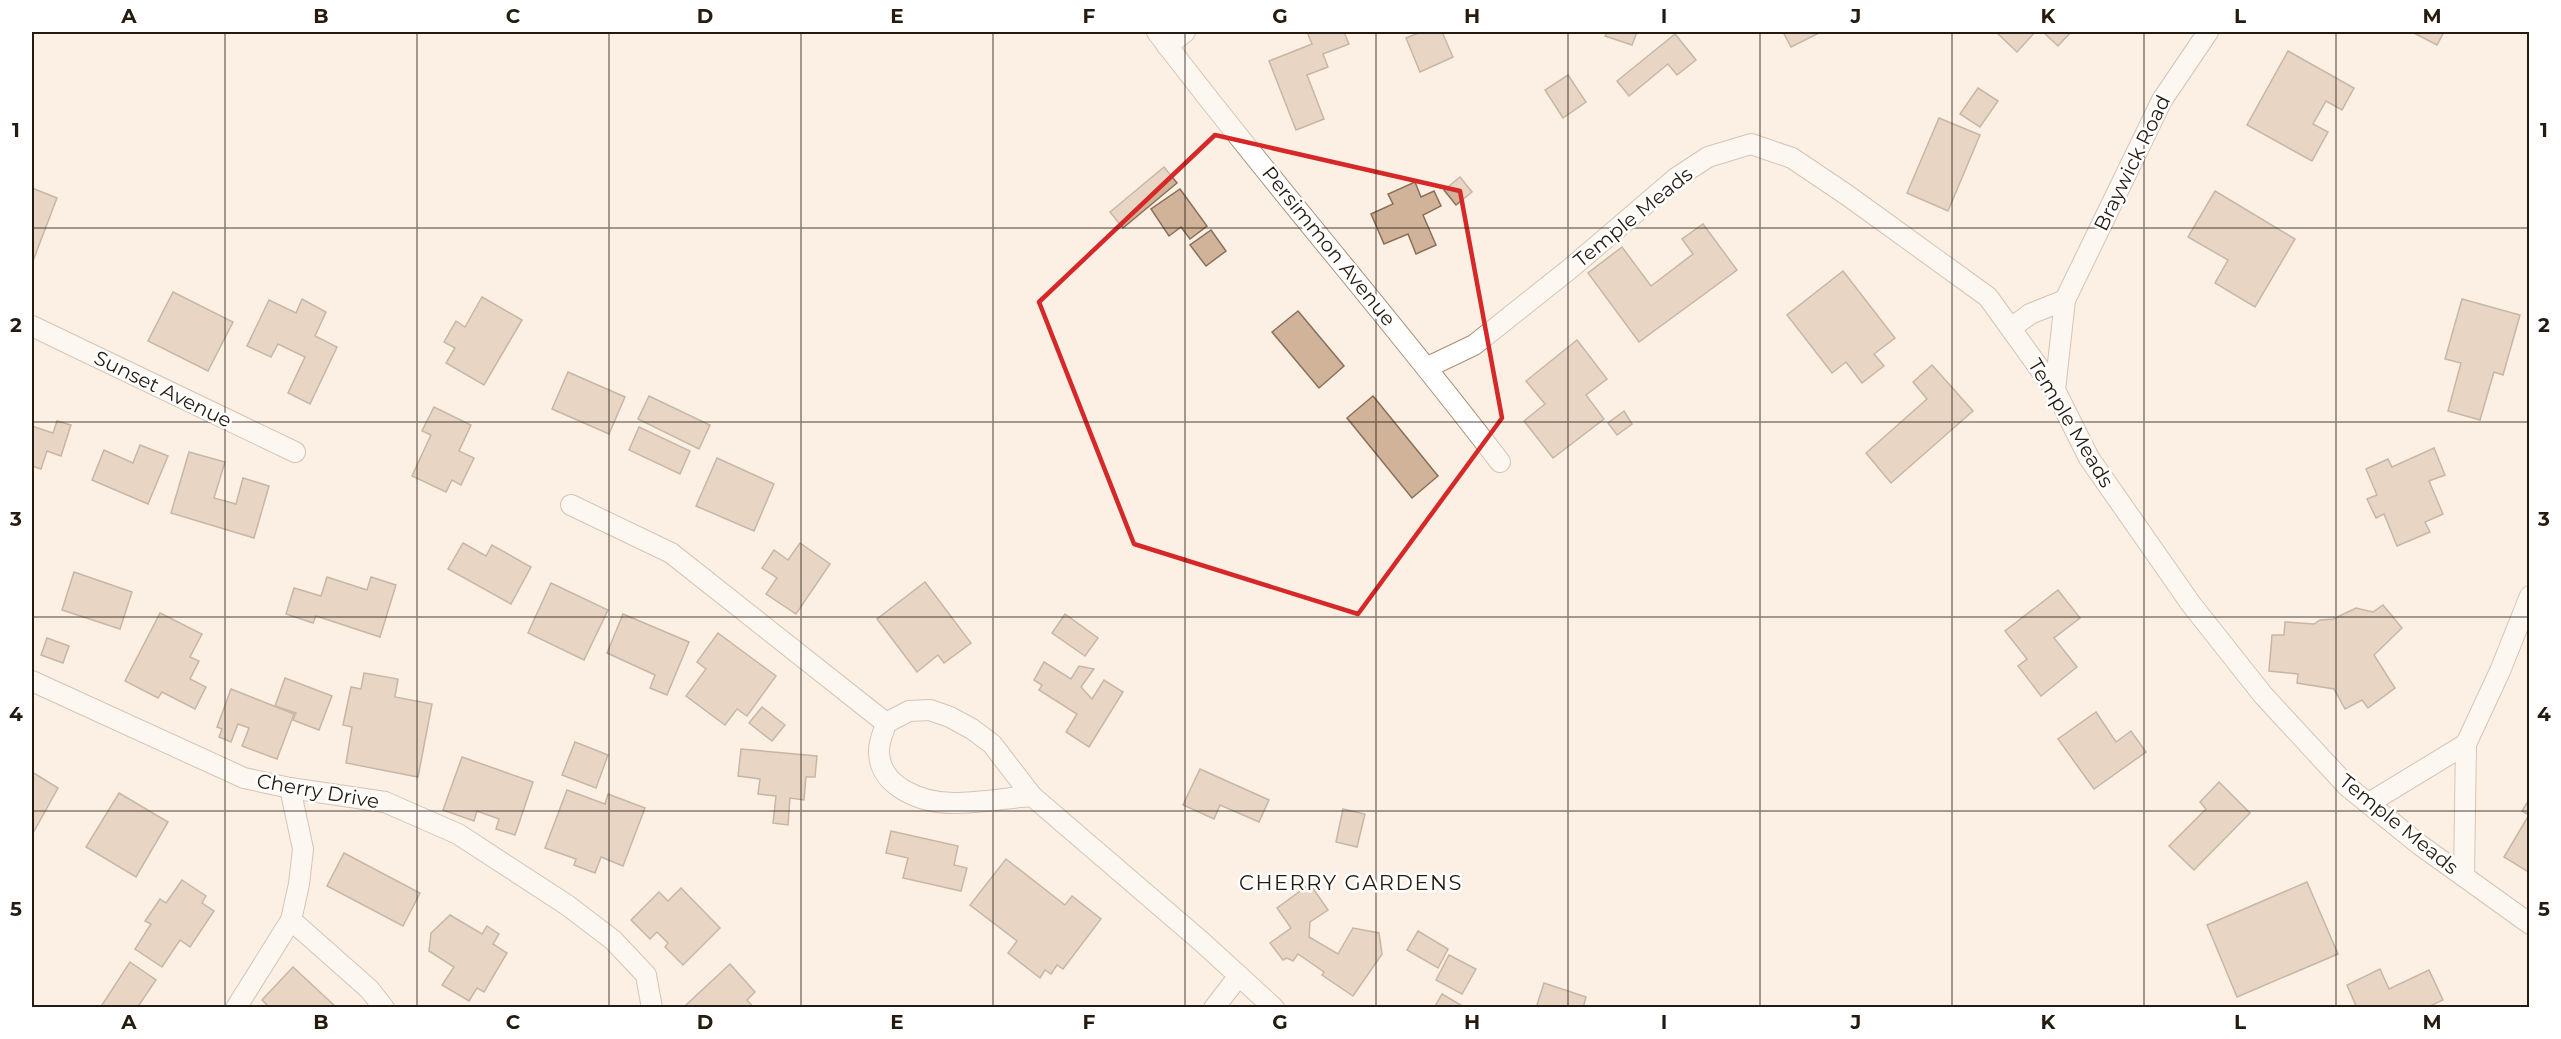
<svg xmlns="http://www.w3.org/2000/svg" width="2561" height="1039" font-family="Montserrat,sans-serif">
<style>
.building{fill:#d1b39a;stroke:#8b7058;stroke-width:1.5}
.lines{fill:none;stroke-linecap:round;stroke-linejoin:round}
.street-casing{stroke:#aa8e76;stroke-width:22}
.street{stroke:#fff;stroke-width:20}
.marked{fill:none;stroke:#d62828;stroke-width:4.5;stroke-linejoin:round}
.grid{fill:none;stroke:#251b11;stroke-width:1.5;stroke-opacity:0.55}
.labels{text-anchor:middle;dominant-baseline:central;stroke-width:5;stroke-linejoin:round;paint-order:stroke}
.street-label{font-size:20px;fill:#251b11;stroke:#fff}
.neighbourhood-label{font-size:21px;letter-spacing:1.5px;fill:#251b11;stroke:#fff}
.neatline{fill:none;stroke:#251b11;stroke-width:2}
.grid-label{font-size:20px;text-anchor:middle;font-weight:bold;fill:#251b11}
</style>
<rect width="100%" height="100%" fill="#fcf0e5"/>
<g class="building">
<polygon points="1307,32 1344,32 1349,44 1323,54 1328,67 1307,75 1324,119 1296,130 1269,61 1312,44"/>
<polygon points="1421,32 1442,32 1453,57 1420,72 1406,38"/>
<polygon points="1607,32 1637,32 1632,45 1605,36"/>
<polygon points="1783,32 1821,32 1791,47"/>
<polygon points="1996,32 2035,32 2017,52"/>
<polygon points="2043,32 2071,32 2058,46"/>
<polygon points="2412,32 2444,32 2437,45"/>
<polygon points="1675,34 1696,60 1677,75 1668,64 1629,96 1617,81"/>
<polygon points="2288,51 2354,88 2342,110 2326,101 2313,124 2328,132 2312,161 2247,125"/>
<polygon points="1568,75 1586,102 1563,118 1545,90"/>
<polygon points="1978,88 1998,101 1980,127 1960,114"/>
<polygon points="1939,118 1980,135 1948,211 1907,193"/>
<polygon points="1164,167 1177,183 1123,228 1110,212"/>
<polygon points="1460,177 1472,192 1456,205 1444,190"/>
<polygon points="1415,182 1421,197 1434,191 1441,206 1423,215 1436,245 1416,254 1408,234 1384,244 1371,214 1393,204 1388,194"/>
<polygon points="32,188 57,198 33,261 32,261"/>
<polygon points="1180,189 1207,226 1190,239 1181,227 1169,236 1151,209"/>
<polygon points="2215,191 2295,239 2255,307 2215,283 2228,260 2188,237"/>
<polygon points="1703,224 1737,270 1639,342 1588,273 1622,247 1651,286 1693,254 1682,239"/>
<polygon points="1211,230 1226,251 1206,266 1190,245"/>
<polygon points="1843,271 1895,338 1874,354 1884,366 1862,383 1846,362 1832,373 1787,315"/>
<polygon points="173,292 233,322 208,371 148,341"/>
<polygon points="482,297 522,320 484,385 446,363 455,348 444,342 456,321 465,327"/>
<polygon points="302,299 326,312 315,336 337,347 310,404 288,393 305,357 278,344 271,357 247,346 269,300 296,313"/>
<polygon points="2462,299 2520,315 2503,375 2494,372 2480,420 2448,411 2461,363 2445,359"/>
<polygon points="1298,311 1344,366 1319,388 1272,332"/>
<polygon points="1577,340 1607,379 1586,395 1604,419 1553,458 1524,421 1545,404 1526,381"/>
<polygon points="1932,365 1973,411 1891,483 1866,453 1927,399 1913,382"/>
<polygon points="568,372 625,397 609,434 552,409"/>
<polygon points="649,396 710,425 699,449 638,419"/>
<polygon points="1373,396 1438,476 1412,498 1347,418"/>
<polygon points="434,407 471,425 459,451 474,458 461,485 452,480 446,492 412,476 431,435 422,431"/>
<polygon points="1624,411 1632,424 1617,435 1608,423"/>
<polygon points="57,421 71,425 61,456 47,451 41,469 32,466 32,426 53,433"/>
<polygon points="639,427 690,451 680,474 629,450"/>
<polygon points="140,445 168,456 148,504 92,480 104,450 133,463"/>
<polygon points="2434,448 2445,475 2429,481 2443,514 2425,522 2430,532 2397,546 2384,514 2376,518 2367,499 2377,495 2366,469 2388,459 2392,467"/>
<polygon points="189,452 225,462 214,498 236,504 243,478 269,486 254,538 171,513"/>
<polygon points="717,458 774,484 754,531 696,506"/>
<polygon points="463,543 486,556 492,545 531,567 511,604 448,569"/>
<polygon points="800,543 830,564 796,614 766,594 777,578 762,568 774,550 788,560"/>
<polygon points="74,572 132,592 120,629 62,610"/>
<polygon points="327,577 367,590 371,577 396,585 380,637 316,616 313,623 286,614 294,588 321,596"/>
<polygon points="925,582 971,643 944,663 938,655 917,672 877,619"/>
<polygon points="551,583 608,610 584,660 528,633"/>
<polygon points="2058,590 2080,618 2054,638 2077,667 2041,696 2018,666 2027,659 2005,631"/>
<polygon points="2383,605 2402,628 2374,655 2395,688 2368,708 2362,700 2345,709 2334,689 2297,683 2298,674 2269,671 2272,635 2284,635 2285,622 2314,624 2320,620 2333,619 2356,608 2373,612"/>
<polygon points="160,613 202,634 190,657 199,661 190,679 206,687 195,709 162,692 158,698 125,681"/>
<polygon points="623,614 689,642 667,695 650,688 655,675 607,653"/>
<polygon points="1065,614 1098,638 1085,656 1052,633"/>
<polygon points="718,633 776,676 747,716 737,709 725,725 686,696 706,669 697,662"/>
<polygon points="47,638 69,646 63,663 41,655"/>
<polygon points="1044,662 1071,679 1079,666 1094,669 1081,687 1092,699 1104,680 1123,692 1089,747 1066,732 1077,714 1039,690 1042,685 1034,680"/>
<polygon points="364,673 398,679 395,697 432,704 418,777 346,763 352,727 343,725 351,687 361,689"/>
<polygon points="285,678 332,696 319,730 293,720 296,713 275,706"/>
<polygon points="231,689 294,714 277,759 242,746 249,728 238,724 231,742 219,737 222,729 217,727"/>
<polygon points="762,707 785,725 772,741 749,723"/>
<polygon points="2096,712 2116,742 2131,731 2146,752 2094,789 2058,739"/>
<polygon points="575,742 608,755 596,788 562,775"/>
<polygon points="741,749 817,756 815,777 806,777 804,800 790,798 788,825 773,823 776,796 758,794 760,779 738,776"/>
<polygon points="462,757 533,782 515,835 496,829 499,819 477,811 474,821 443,810"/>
<polygon points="1200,769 1269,800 1259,822 1220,805 1214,819 1183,805"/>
<polygon points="32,772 58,788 32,835"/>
<polygon points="2219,782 2250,813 2194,870 2169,846 2206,809 2200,802"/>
<polygon points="567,790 605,804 608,794 645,808 623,866 601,857 595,873 574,865 576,859 545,848"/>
<polygon points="119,793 168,822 136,877 86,847"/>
<polygon points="2530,798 2530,873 2504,857 2529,815 2522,811"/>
<polygon points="1343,809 1365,814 1357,847 1336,842"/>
<polygon points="891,831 958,846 954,865 967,868 961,891 903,878 908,858 886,853"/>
<polygon points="344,853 420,893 403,926 327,886"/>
<polygon points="1006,859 1065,905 1072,896 1101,919 1063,969 1057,965 1051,974 1045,970 1040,978 1008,953 1017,941 970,905"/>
<polygon points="182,880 206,896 202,903 214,911 190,947 180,940 162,967 135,949 151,924 145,921 160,899 166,903"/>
<polygon points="2307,882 2338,954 2237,997 2207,925"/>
<polygon points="1310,884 1328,910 1310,922 1309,937 1338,954 1353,928 1379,933 1382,954 1353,996 1322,975 1324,972 1298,954 1293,961 1287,958 1283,960 1270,943 1291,928 1277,908"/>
<polygon points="681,888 720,928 683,965 665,947 668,943 657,932 650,939 631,920 659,892 668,901"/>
<polygon points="450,915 482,934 487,926 499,934 493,944 507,953 484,992 477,988 469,1001 442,985 454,967 429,951 431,933"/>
<polygon points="1418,931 1448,949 1438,968 1407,950"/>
<polygon points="1449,955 1476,969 1462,994 1436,980"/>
<polygon points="130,962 156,980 137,1008 100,1008"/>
<polygon points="730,964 755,992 747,1000 754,1008 687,1008 686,1005"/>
<polygon points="293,967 337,1008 270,1008 262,1000"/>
<polygon points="2380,969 2389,989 2429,970 2443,1000 2426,1008 2357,1008 2347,985"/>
<polygon points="1544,983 1586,997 1583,1008 1536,1008"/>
<polygon points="1442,994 1464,1007 1464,1008 1434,1008"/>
</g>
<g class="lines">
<g class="street-casing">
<g id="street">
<path d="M1157 32C1267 178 1389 316 1500 462"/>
<polyline points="1167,46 1185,32"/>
<polyline points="32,326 295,452"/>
<polyline points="2011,328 2030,314 2065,300"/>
<polyline points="1428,367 1474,345 1571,268 1676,178 1708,157 1751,144 1792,158 1847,195 1988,297 2055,390 2089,458 2191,604 2263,695 2348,787 2420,845 2530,924"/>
<polyline points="2055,390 2065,300 2162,100 2208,32"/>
<polyline points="571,505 671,553 886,723"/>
<polyline points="32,681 244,778 290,788 385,802 458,834 567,905 613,940 646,975 652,1008"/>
<path d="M1032 796C1006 798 979 803 954 803 922 803 878 787 879 750 879 741 884 731 886 723L909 711 930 710 950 717 972 729 992 744 1032 796 1202 942 1274 1008"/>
<polyline points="2369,803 2466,744"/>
<polyline points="2464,876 2466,744 2500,671 2530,596"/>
<polyline points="291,920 369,989 384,1008"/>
<polyline points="236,1008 291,920 299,884 303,849 290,788"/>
<polyline points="1214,1008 1238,977"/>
</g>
</g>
<use href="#street" class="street"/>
</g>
<path d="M0 0H2561V1039H0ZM1215 135 1460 191 1502 418 1358 614 1134 544 1039 302Z" fill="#fcf0e5" fill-opacity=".55" fill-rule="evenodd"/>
<path class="marked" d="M1215 135 1460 191 1502 418 1358 614 1134 544 1039 302Z"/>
<path class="grid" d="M225 32V1008M417 32V1008M609 32V1008M801 32V1008M993 32V1008M1185 32V1008M1376 32V1008M1568 32V1008M1760 32V1008M1952 32V1008M2144 32V1008M2336 32V1008M32 228H2530M32 422H2530M32 617H2530M32 811H2530"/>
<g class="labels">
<g class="street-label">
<text transform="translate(2132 163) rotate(-64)">Braywick Road</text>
<text transform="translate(1633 217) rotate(-39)">Temple Meads</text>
<text transform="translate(1329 246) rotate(51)">Persimmon Avenue</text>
<text transform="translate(163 389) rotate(26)">Sunset Avenue</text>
<text transform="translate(2071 423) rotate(59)">Temple Meads</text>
<text transform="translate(318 791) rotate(10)">Cherry Drive</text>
<text transform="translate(2399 824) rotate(39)">Temple Meads</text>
</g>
<g class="neighbourhood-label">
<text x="1351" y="882">CHERRY GARDENS</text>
</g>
</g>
<rect width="2561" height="1039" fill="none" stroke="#ffffff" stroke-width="66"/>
<rect x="33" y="33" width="2495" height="973" class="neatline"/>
<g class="grid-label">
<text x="129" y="23">A</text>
<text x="321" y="23">B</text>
<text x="513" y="23">C</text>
<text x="705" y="23">D</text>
<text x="897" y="23">E</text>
<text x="1089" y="23">F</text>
<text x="1280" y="23">G</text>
<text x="1472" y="23">H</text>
<text x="1664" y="23">I</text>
<text x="1856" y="23">J</text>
<text x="2048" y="23">K</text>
<text x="2240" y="23">L</text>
<text x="2432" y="23">M</text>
<text x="16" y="137">1</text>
<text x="2544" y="137">1</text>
<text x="16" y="332">2</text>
<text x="2544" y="332">2</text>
<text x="16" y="526">3</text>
<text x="2544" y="526">3</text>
<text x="16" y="721">4</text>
<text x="2544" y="721">4</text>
<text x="16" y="916">5</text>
<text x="2544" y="916">5</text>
<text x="129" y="1029">A</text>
<text x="321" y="1029">B</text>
<text x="513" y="1029">C</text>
<text x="705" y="1029">D</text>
<text x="897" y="1029">E</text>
<text x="1089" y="1029">F</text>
<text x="1280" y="1029">G</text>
<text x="1472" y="1029">H</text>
<text x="1664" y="1029">I</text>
<text x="1856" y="1029">J</text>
<text x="2048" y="1029">K</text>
<text x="2240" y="1029">L</text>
<text x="2432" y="1029">M</text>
</g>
</svg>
